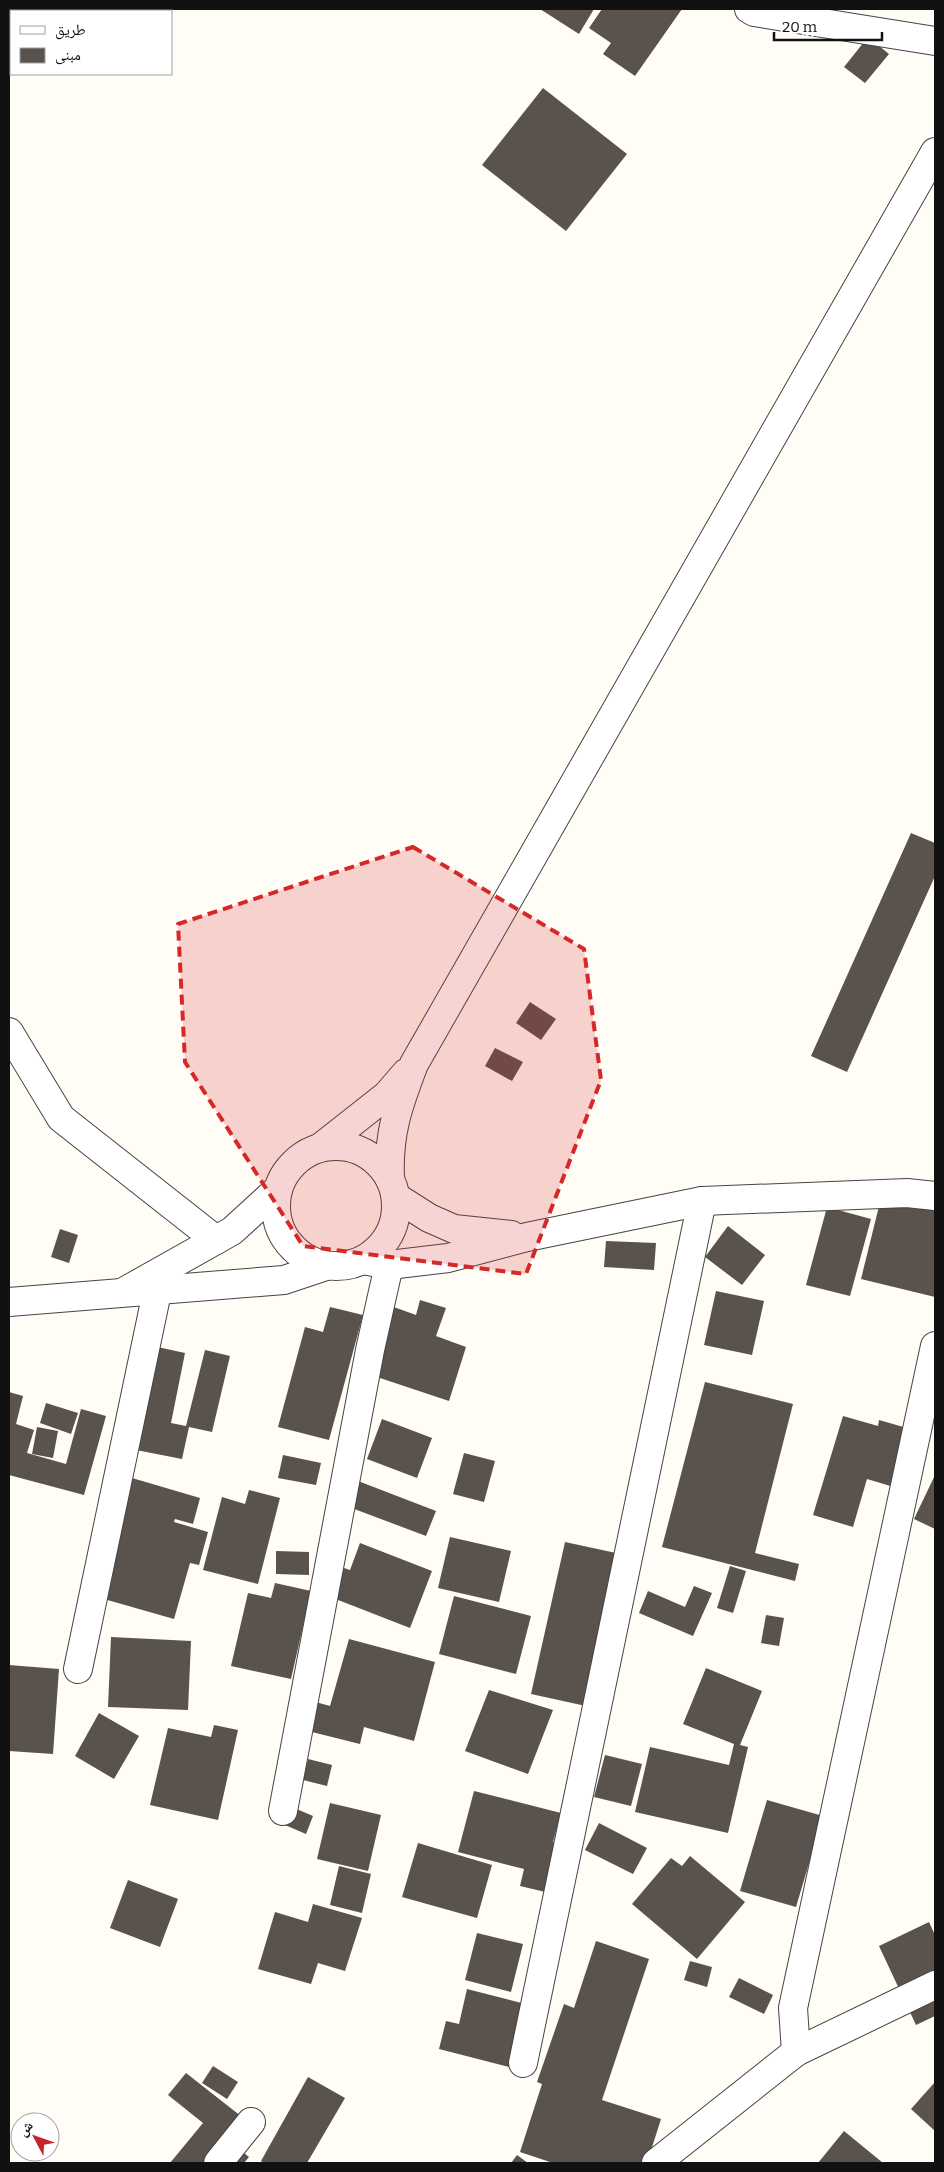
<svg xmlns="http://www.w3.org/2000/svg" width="944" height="2172" font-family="Bitter,'Noto Naskh Arabic',serif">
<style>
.building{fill:#5a524d}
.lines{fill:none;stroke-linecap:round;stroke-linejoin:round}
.minor-casing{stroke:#444;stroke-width:30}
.tertiary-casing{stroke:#444;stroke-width:30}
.minor{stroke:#fff;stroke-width:28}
.tertiary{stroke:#fff;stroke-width:28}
.marked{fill:#d62828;fill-opacity:0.2;stroke:#d62828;stroke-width:4;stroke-dasharray:10 6;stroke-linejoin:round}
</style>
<rect width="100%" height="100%" fill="#fffdf5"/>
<g class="building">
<polygon points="540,9 594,9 579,34"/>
<polygon points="602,9 682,9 635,76 603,54 611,43 589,28"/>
<polygon points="868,37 889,54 865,83 844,67"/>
<polygon points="543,88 627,154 566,231 482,165"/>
<polygon points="911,833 935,843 935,876 847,1072 811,1056"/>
<polygon points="530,1002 556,1019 541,1040 516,1023"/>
<polygon points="495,1048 523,1062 512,1081 485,1066"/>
<polygon points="882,1194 935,1206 935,1297 861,1279"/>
<polygon points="827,1207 871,1219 850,1296 806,1285"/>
<polygon points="728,1226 765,1255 742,1285 705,1257"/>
<polygon points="60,1229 78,1235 69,1263 51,1257"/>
<polygon points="606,1241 656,1243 654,1270 604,1267"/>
<polygon points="716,1291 764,1301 752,1355 704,1345"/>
<polygon points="420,1300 446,1308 436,1336 466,1347 449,1401 368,1374 391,1306 416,1315"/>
<polygon points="330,1307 363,1315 329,1440 278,1427 305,1327 323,1332"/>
<polygon points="153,1346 185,1353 171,1423 186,1426 205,1350 230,1356 212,1432 189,1427 182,1459 131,1449"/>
<polygon points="705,1382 793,1404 755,1553 799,1564 795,1581 662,1547"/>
<polygon points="9,1392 23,1396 16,1424 34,1430 27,1453 66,1464 81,1409 106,1416 84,1495 9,1475"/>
<polygon points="46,1403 78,1413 71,1434 40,1423"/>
<polygon points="843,1416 878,1426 879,1420 914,1430 897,1488 867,1479 853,1527 813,1515"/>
<polygon points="382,1419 432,1438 417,1478 367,1459"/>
<polygon points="37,1427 58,1431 53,1458 32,1454"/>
<polygon points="464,1453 495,1461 484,1502 453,1494"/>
<polygon points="283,1455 321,1463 316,1485 278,1478"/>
<polygon points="935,1475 935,1529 914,1519"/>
<polygon points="132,1478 200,1498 193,1524 175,1519 174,1522 208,1532 199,1565 190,1563 174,1619 97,1597"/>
<polygon points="358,1481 436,1511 426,1536 349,1507"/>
<polygon points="249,1490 280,1498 258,1584 203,1570 222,1497 245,1504"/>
<polygon points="450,1537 511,1551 499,1602 438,1588"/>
<polygon points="565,1542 630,1556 595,1708 531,1694"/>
<polygon points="360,1543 432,1571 410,1628 333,1598 344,1568 350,1570"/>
<polygon points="276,1551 309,1552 309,1575 276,1574"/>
<polygon points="730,1566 746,1571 733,1613 717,1608"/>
<polygon points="275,1583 311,1591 291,1679 231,1666 248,1593 271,1598"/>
<polygon points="694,1586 712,1593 693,1636 639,1613 648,1591 685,1607"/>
<polygon points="454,1596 531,1616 516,1674 439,1654"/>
<polygon points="766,1615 784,1618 779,1646 761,1643"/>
<polygon points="111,1637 191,1641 188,1710 108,1707"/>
<polygon points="349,1639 435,1662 414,1741 364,1727 360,1744 304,1730 312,1701 330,1706"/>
<polygon points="9,1665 59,1669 53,1754 9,1751"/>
<polygon points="706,1668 762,1691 740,1745 748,1747 728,1833 635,1812 650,1747 729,1765 734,1744 683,1724"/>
<polygon points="489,1690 553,1710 528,1774 465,1751"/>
<polygon points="99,1713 139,1736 114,1779 75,1756"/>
<polygon points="214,1725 238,1730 218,1820 150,1805 168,1728 211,1737"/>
<polygon points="605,1755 642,1764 631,1806 594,1797"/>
<polygon points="308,1759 332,1765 327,1786 303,1780"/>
<polygon points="474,1791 561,1813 553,1842 571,1847 558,1895 520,1886 524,1869 458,1852"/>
<polygon points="767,1800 823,1816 796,1907 740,1891"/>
<polygon points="330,1803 381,1815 368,1871 317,1859"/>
<polygon points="292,1807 313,1816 306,1834 285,1825"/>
<polygon points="599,1823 647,1848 633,1874 585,1850"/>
<polygon points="418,1843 492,1865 477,1918 402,1897"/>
<polygon points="690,1856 745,1902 697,1959 632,1904 671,1858 682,1866"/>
<polygon points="339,1866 371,1874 362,1913 330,1905"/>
<polygon points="128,1880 178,1899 160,1947 110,1928"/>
<polygon points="313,1904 362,1918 345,1971 318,1963 311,1984 258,1969 275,1912 308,1922"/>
<polygon points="929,1922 935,1935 935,2016 916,2025 879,1946"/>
<polygon points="477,1933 523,1944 511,1992 465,1980"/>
<polygon points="596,1941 649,1959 602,2100 661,2119 647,2163 553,2163 520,2152 542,2084 537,2082 564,2004 574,2008"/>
<polygon points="690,1961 712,1967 707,1987 684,1980"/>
<polygon points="739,1978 773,1995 764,2014 729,1997"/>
<polygon points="467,1989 537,2007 521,2070 439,2049 446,2021 459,2024"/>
<polygon points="213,2066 238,2082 227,2099 202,2083"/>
<polygon points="186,2073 251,2124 234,2145 249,2157 244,2163 170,2163 203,2123 168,2095"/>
<polygon points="308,2077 345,2098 307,2163 264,2163 261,2161"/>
<polygon points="935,2082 935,2131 911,2109"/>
<polygon points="844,2131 883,2163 818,2163"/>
<polygon points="517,2155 528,2163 511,2163"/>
</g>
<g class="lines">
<g class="minor-casing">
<g id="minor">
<polyline points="749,9 754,12 935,41"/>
<polyline points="9,1032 61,1118 216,1240"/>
<polyline points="396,1197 429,1218 454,1229 511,1235"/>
<polyline points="363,1260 389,1265 448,1258 527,1237 702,1201 907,1193 935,1196"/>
<polyline points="78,1669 157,1292"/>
<polyline points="283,1811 370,1350 389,1265"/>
<polyline points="796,2052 793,2008 935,1346"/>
<polyline points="523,2063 702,1201"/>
<polyline points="218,2163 251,2122"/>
<polyline points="656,2163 796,2052 935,1985"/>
</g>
</g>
<g class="tertiary-casing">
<g id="tertiary">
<circle cx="336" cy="1206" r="60"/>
<polyline points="321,1147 387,1095 406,1073"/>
<path d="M390 1179C388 1133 398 1106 414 1064L935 152"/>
<polyline points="127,1290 232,1231 278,1189"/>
<polyline points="9,1302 284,1280 326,1266"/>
</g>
</g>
<use href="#minor" class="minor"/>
<use href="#tertiary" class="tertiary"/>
</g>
<path class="marked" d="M413 847 584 949 601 1080 526 1274 303 1246 185 1062 178 924Z"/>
<rect width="944" height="2172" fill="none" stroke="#111111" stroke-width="20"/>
<rect x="10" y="10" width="162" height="65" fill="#ffffff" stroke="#a0a0a0"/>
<rect x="20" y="26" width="25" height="8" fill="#ffffff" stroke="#a0a0a0"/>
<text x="55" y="35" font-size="15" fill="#111111">طريق</text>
<rect x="20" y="48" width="25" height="15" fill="#5a524d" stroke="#a0a0a0"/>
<text x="55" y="60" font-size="15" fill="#111111">مبنى</text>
<g transform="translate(35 2137) rotate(311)"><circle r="24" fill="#ffffff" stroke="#a0a0a0"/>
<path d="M0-4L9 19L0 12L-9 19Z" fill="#c4262e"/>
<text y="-8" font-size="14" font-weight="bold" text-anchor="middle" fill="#111111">ش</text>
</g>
<path d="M774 32v8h108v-8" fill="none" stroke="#111111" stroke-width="2.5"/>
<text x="782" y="32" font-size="15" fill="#111111" stroke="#ffffff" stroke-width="4" paint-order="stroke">20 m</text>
</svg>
